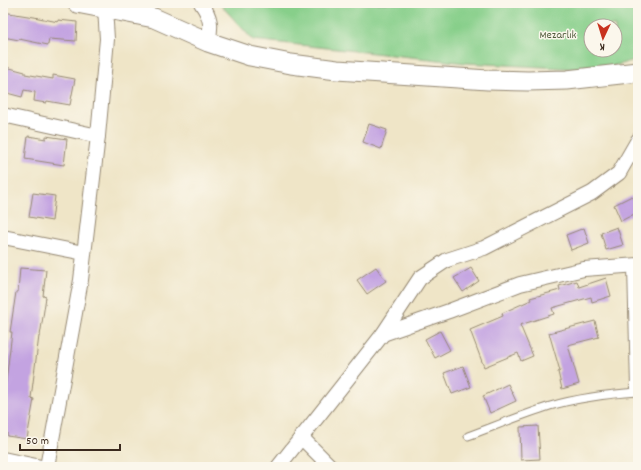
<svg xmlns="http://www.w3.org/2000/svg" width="641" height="470" font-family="Dekko,sans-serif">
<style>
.green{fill:#87cf8a;stroke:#617c54;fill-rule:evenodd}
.building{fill:#c3a3e1}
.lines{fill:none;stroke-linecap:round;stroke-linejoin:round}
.lane-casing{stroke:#958872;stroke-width:9}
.street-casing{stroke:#958872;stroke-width:16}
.secondary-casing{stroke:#958872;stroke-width:21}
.lane{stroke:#fff;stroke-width:7}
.street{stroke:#fff;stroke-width:14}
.secondary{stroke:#fff;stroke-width:19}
.labels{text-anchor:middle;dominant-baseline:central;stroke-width:3;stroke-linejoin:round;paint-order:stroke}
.park-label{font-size:12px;fill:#525c3e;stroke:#fbf7ec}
</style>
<rect width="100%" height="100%" fill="#fbf7ec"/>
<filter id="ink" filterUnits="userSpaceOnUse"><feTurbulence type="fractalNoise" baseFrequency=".025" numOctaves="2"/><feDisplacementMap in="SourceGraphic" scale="8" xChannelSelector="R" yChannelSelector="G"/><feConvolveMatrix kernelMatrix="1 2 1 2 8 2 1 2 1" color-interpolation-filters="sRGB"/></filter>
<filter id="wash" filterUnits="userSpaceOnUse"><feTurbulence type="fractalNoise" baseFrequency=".012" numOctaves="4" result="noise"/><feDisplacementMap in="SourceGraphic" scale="16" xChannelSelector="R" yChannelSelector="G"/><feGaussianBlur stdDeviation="0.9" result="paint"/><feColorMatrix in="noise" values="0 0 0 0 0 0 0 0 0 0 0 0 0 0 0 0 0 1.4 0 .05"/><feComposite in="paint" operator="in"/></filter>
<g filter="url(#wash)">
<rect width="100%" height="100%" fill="#efe5c7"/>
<path class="green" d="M219 3H638V59L600 70 466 63 253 40ZM591 26H615V50H591Z"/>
<g id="blocks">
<g class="building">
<polygon points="3,12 34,17 58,22 58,20 77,22 76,41 49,39 48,45 19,39 19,40 3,37"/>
<polygon points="6,67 25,72 25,74 53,79 53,75 75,79 70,105 47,101 46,103 34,101 35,92 24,90 22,97 3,92 3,77"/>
<polygon points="369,124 387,130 381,149 363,142"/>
<polygon points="28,136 46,139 46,136 67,139 64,165 25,159"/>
<polygon points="33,193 55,196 52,221 29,217"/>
<polygon points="632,196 638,208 638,212 621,221 614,205"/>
<polygon points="617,227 623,245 606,250 601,233"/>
<polygon points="584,228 589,243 571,250 566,235"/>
<polygon points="376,267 386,281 367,294 357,280"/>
<polygon points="20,268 46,270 43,296 46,297 40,336 39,336 31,398 34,399 27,439 7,436 7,433 3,433 3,406 12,332 10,332 16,292 18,292"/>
<polygon points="471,268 479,281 463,292 454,278"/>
<polygon points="606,278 611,296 592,302 591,297 552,308 554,314 520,325 533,356 521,361 518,353 484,367 470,330 503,316 502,313 531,300 530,298 560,290 559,286 577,281 579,287"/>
<polygon points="595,321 599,337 568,345 579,384 562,389 558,372 560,371 549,333"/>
<polygon points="440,331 450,350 435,358 425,339"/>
<polygon points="463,366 471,387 452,394 444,373"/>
<polygon points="508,384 516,401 490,413 483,396"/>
<polygon points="538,426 540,459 521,460 520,427"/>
</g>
</g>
</g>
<g filter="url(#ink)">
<use href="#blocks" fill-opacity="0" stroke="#958872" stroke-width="1"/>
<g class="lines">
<g class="lane-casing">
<path id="lane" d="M468 436C495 426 522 415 550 406 578 398 608 394 638 392"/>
</g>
<g class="street-casing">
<g id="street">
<path d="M201 3C211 17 212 26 208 42"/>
<polyline points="3,115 98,136"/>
<polyline points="3,237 84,253"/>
<polyline points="635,266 638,388"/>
<polyline points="383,334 449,311 520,284 584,269 638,265"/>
<polyline points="301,437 331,467"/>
<polyline points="3,459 41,467"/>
<polyline points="47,467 81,280 98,136 107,39 105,8"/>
<polyline points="278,467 383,334 420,278 447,260 484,248 592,193 619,173 638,140"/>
</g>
</g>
<g class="secondary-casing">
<polyline id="secondary" points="77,3 154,18 208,42 250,56 291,64 337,70 488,80 528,81 567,80 638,72"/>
</g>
<use href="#lane" class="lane"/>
<use href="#street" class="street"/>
<use href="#secondary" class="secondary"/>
</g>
</g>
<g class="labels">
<g class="park-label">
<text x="558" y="35">Mezarlık</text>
</g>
</g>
<rect width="641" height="470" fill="none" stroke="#fbf7ec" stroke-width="16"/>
<g transform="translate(603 38) rotate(184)"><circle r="19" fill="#fbf7ec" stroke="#aea59a"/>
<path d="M0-3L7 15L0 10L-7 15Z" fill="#c8321e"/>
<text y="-6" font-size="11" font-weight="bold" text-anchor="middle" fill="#3b2a1e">K</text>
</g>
<path d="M20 444v6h100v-6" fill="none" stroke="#3b2a1e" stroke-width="2"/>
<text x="26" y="444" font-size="12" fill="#3b2a1e" stroke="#fbf7ec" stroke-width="3" paint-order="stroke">50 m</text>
</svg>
